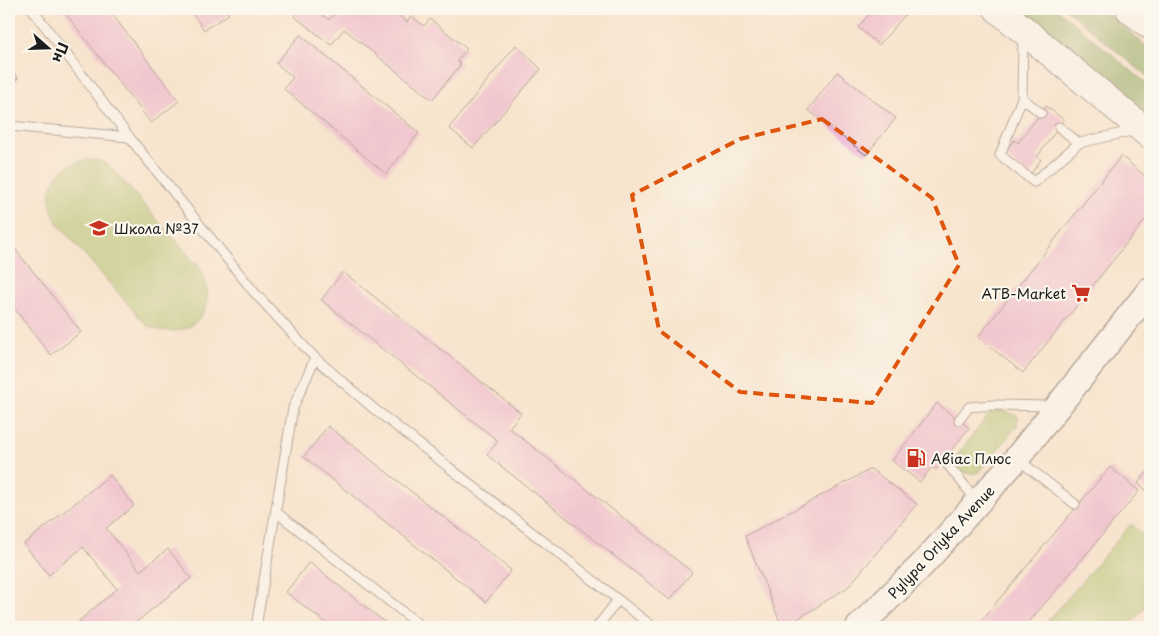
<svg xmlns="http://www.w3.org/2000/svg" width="1159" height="636" font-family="'Playpen Sans',sans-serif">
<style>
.green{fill:#a6c066;stroke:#616e41}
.forest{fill:#84a65b;stroke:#50613c}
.building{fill:#e9a5d1}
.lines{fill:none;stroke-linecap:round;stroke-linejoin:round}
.lane-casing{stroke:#69625a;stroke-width:11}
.secondary-casing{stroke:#69625a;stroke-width:28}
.primary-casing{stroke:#69625a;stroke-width:30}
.lane{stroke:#fff;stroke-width:9}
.secondary{stroke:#fff;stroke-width:25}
.primary{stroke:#fff;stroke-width:28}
.marked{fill:none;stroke:#de560d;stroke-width:4;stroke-dasharray:10 6;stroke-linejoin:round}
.labels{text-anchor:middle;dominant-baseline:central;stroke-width:4.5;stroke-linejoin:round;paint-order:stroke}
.poi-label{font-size:14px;fill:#1c1c1c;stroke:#fbf7ec;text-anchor:start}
.street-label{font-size:14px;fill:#1c1c1c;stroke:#fbf7ec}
</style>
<rect width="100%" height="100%" fill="#fbf7ec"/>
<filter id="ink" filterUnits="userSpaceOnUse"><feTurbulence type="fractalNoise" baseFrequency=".02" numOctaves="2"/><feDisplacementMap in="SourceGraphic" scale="10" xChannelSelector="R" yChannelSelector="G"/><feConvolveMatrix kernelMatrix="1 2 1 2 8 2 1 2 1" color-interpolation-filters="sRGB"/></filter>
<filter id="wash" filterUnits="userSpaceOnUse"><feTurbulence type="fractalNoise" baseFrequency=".0096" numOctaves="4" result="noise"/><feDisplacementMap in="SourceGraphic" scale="20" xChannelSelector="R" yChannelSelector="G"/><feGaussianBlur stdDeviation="1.12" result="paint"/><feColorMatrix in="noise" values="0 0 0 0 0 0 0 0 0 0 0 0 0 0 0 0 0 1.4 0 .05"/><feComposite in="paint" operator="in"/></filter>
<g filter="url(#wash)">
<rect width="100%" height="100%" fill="#f7e4cd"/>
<g class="green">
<path d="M84 160H97L110 166 200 268C223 310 188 346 146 325L57 223C42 193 52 169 84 160Z"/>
<path d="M1002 411 1016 415 1018 418 1017 426 979 472C968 477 955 471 954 459L987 417 992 412Z"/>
<polygon points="1131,524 1150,541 1150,601 1128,627 1053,627 1047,622"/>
</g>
<g class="forest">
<polygon points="1017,9 1057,9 1150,86 1150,119"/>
<polygon points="1066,9 1102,9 1150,49 1150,79"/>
</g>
<g id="blocks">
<g class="building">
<polygon points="62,9 108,9 179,101 151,123"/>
<polygon points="189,9 225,9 229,14 204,30"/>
<polygon points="300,9 315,9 329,20 338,9 390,9 407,22 411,16 424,26 430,19 467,49 457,61 461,64 432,100 344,29 331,45 294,16"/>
<polygon points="874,9 910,9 879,45 858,27"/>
<polygon points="300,35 419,133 386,174 284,89 293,77 276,63"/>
<polygon points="516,45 541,69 473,148 449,128"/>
<polygon points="9,66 18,78 9,86"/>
<polygon points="837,72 896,118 866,155 808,110"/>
<polygon points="1046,106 1064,120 1037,157 1041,160 1030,175 1003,154 1014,140 1018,143"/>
<polygon points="1121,156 1150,180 1150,214 1023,373 978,337"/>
<polygon points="9,241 81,332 51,355 9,302"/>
<polygon points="343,272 521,413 509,428 692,572 670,600 487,455 498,441 321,300"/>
<polygon points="937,403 969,428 936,470 932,467 920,482 892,461"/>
<polygon points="328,426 511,570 486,602 304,457"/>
<polygon points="1110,467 1139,491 1025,627 976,627"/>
<polygon points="871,469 917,504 848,587 785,627 782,627 745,536"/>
<polygon points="1150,469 1150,494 1138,483"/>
<polygon points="110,475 134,506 106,528 140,571 168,549 191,578 130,627 84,627 79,621 117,589 83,547 49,575 24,544"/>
<polygon points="309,562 391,627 331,627 286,592"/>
</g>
</g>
</g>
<g filter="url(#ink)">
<use href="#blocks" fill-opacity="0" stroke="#69625a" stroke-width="1"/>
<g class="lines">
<g class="lane-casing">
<g id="lane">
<polyline points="32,9 129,137 254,292 315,358 373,408 653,627"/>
<polyline points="1023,36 1022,98 1041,113"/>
<polyline points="1022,98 1000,155 1034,182 1079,143"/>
<polyline points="9,126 129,137"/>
<polyline points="1059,127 1079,143 1136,130"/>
<polyline points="959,420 969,407 992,405 1053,406"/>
<polyline points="944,460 977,501"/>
<polyline points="1019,460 1075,504"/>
<polyline points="276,512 422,627"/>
<polyline points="256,627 293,408 315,358"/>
<polyline points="597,627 618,600"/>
</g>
</g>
<g class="secondary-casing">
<polyline id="secondary" points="859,627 923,564 1017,458 1150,290"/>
</g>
<g class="primary-casing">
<g id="primary">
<polyline points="998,9 1150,135"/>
<polyline points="1130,9 1150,25"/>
</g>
</g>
<use href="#lane" class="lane"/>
<use href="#secondary" class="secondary"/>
<use href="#primary" class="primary"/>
</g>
</g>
<path d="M0 0H1159V636H0ZM822 119 932 198 959 265 872 403 740 392 659 330 632 195 740 139Z" fill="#f7e4cd" fill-opacity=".55" fill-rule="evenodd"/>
<path class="marked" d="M822 119 932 198 959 265 872 403 740 392 659 330 632 195 740 139Z"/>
<defs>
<g id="school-bare" transform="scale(1.5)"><path d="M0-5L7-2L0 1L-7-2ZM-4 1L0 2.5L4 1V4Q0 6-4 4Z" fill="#c8321e" stroke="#fbf7ec" stroke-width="2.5" paint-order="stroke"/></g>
<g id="supermarket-bare" transform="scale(1.5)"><path d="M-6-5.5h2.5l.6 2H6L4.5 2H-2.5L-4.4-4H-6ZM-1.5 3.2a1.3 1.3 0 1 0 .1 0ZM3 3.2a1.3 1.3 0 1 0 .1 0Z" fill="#c8321e" stroke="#fbf7ec" stroke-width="2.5" paint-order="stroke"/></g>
<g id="fuel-bare" transform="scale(1.5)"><path d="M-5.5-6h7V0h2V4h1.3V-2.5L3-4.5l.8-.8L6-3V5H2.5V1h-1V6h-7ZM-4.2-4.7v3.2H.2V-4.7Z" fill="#c8321e" stroke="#fbf7ec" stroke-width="2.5" paint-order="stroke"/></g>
</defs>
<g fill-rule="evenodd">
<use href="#school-bare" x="99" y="228"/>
<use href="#supermarket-bare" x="1081" y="293"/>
<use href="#fuel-bare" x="916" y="458"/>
</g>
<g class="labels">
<g class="poi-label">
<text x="114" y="228">Школа №37</text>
<text x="1066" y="293" text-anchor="end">ATB-Market</text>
<text x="931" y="458">Авіас Плюс</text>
</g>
<g class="street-label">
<text transform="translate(941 542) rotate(-47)">Pylypa Orlyka Avenue</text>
</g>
</g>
<rect width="1159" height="636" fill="none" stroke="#fbf7ec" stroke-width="30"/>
<g transform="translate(48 48) rotate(110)" stroke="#fbf7ec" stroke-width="4" paint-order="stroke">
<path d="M0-4L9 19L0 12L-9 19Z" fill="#1c1c1c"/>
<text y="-8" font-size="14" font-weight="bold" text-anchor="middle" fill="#1c1c1c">Пн</text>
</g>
</svg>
